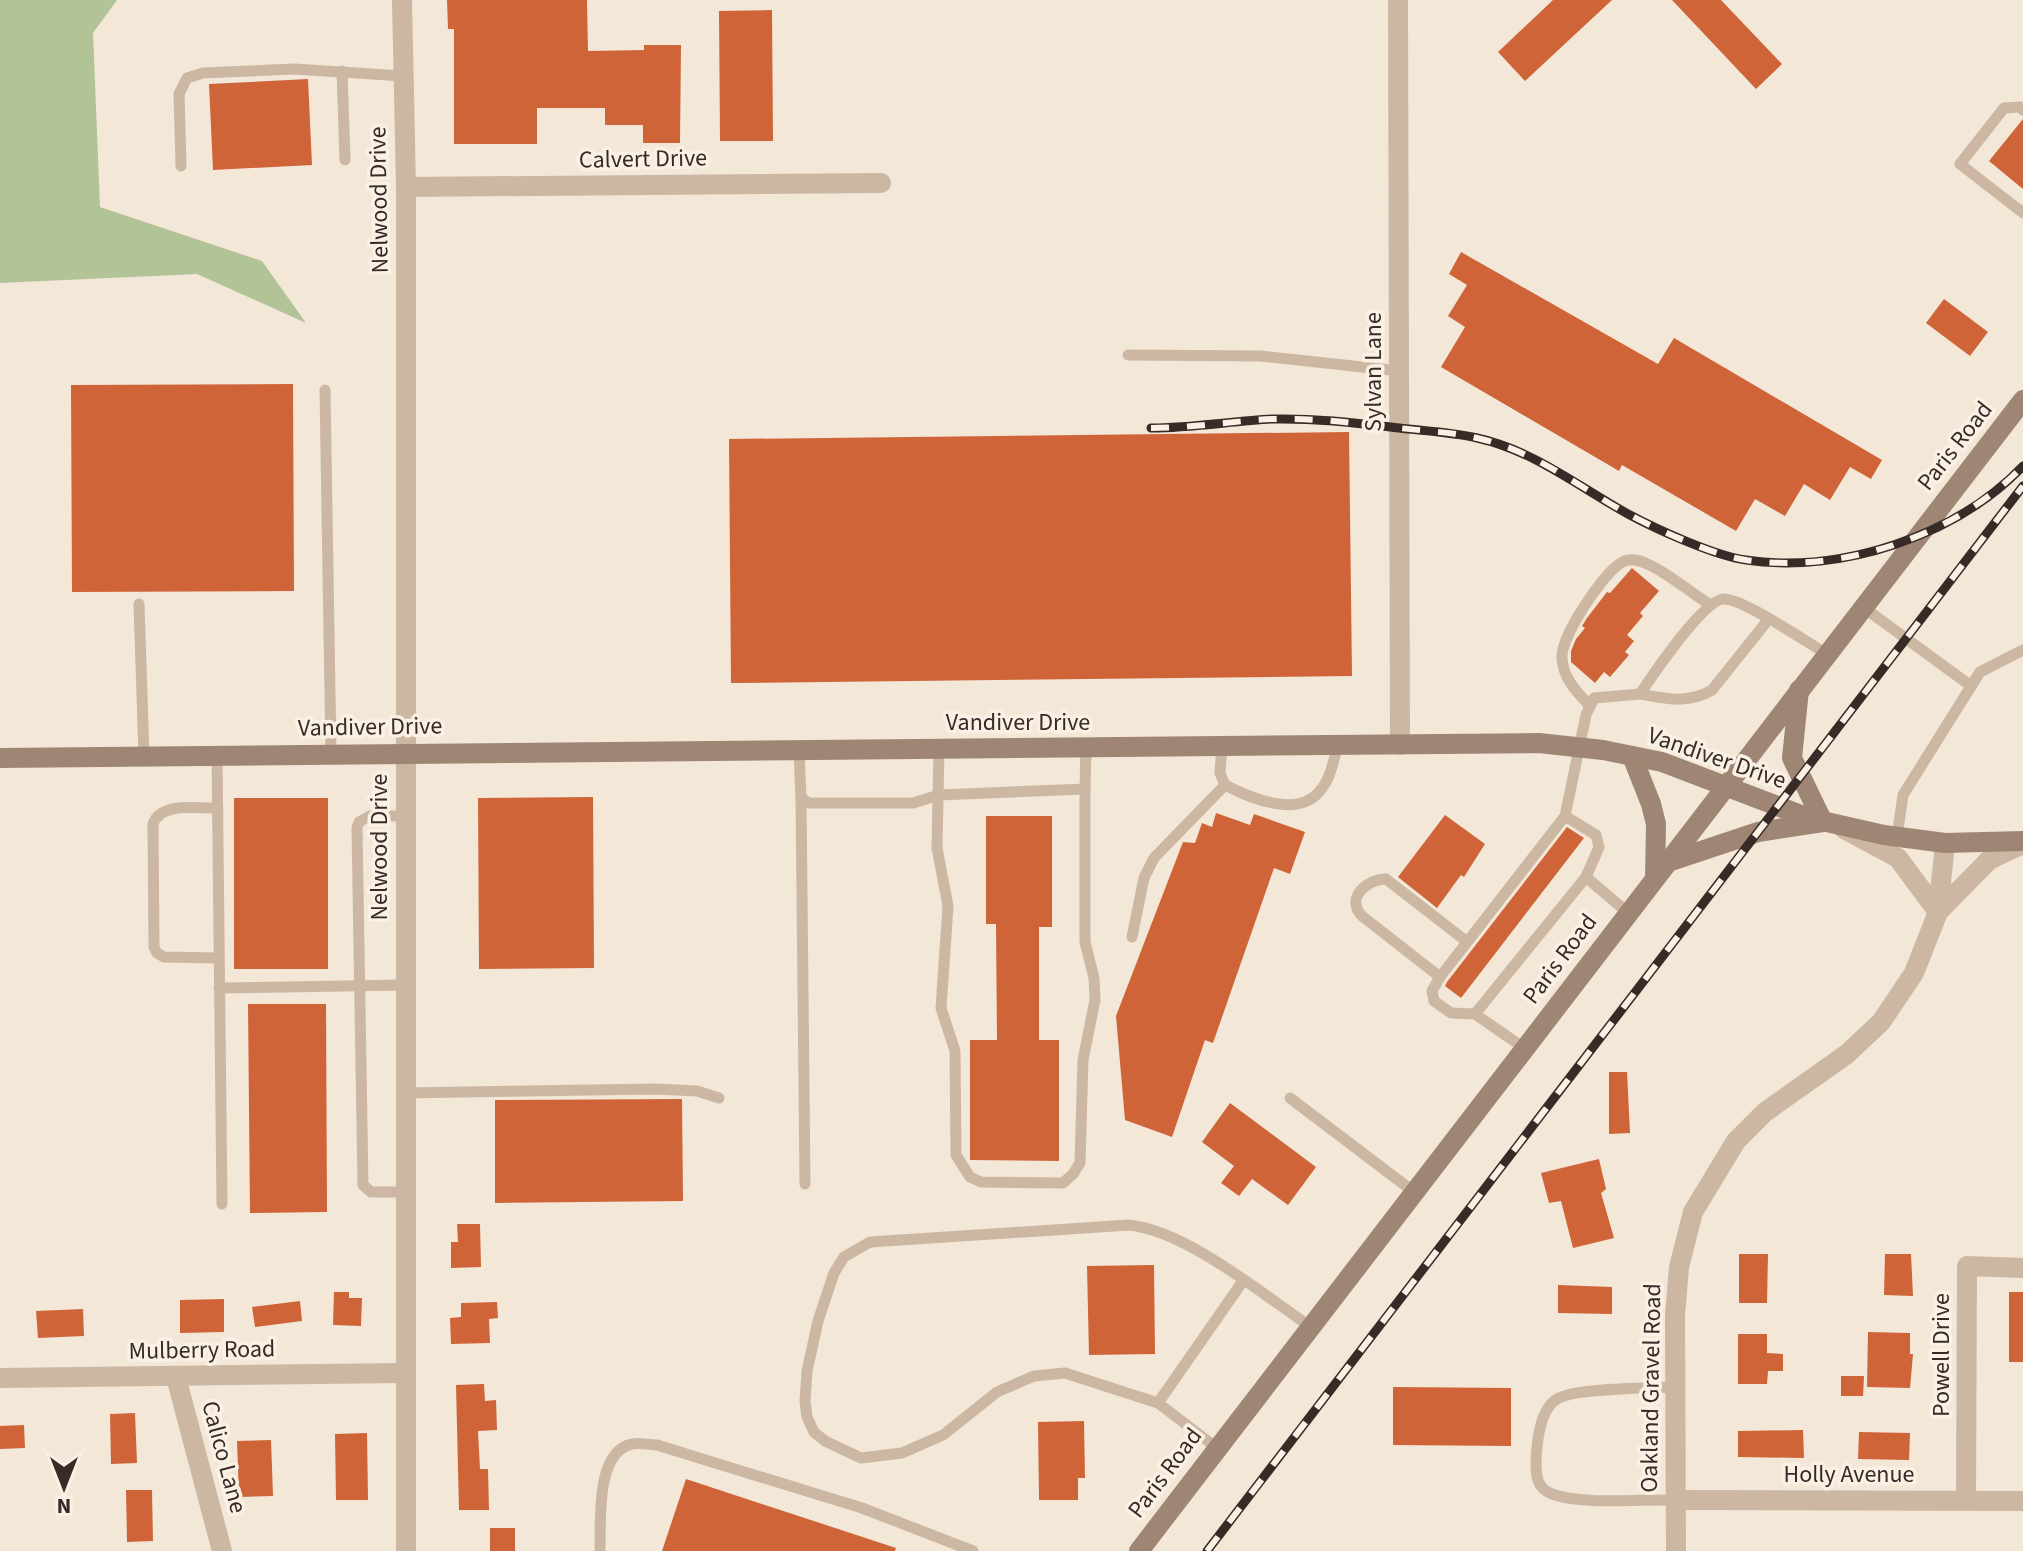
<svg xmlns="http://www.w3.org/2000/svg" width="2023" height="1551" font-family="'Source Sans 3',sans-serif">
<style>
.green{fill:#b2c397}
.building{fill:#cf6439}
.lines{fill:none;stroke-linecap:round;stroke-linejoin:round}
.service{stroke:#ccb7a3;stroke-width:11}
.minor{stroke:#ccb7a3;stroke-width:20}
.tertiary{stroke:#ccb7a3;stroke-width:20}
.secondary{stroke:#9f8674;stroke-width:20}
.rail-casing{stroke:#362b26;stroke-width:9}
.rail{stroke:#faf1e4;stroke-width:6;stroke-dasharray:18;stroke-linecap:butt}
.labels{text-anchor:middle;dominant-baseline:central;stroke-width:7;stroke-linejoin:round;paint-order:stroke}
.street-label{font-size:24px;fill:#362b26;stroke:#faf1e4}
</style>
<rect width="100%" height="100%" fill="#f3e7d8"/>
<polygon class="green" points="0,0 117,0 93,33 100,207 262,261 306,323 197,274 0,283"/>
<g class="building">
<polygon points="447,0 587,0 588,51 644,50 644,45 681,45 680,143 643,143 643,125 605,125 605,108 537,108 537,144 454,144 454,29 448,29"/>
<polygon points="1553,0 1612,0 1525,81 1498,52"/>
<polygon points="1672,0 1721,0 1782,64 1756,89"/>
<polygon points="772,10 773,141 720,141 719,11"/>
<polygon points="308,79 312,165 213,170 209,84"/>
<polygon points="2023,119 2023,189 1989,161"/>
<polygon points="1461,252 1658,364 1674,338 1882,460 1871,479 1850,467 1830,500 1804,484 1785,516 1755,499 1736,531 1622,465 1619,471 1441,367 1465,327 1448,316 1467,285 1449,274"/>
<polygon points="1944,299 1988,332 1970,356 1926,323"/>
<polygon points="293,384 294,591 72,592 71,385"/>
<polygon points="1349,432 1352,676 731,683 729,439"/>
<polygon points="1632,568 1659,591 1640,613 1643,616 1627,635 1634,641 1625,652 1629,655 1610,677 1604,672 1595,683 1571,662 1571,651 1576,639 1585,628 1582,626 1587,618 1607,592 1610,593"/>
<polygon points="593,797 594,968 479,969 478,798"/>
<rect x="234" y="798" width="94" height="171"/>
<polygon points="1216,813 1250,825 1254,814 1305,832 1290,874 1274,868 1213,1043 1205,1040 1172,1137 1125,1120 1116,1016 1183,842 1195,843 1202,823 1212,827"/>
<polygon points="1445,815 1485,844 1464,877 1461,875 1437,908 1398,877"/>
<polygon points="986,816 1052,816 1052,927 1039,927 1039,1040 1059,1040 1059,1161 970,1160 970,1040 997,1040 996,924 986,924"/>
<polygon points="1567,827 1584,838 1461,998 1445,986 1447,982"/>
<polygon points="248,1004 326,1004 327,1212 250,1213"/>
<polygon points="1609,1072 1627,1072 1630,1133 1609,1134"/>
<polygon points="682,1099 683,1201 495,1203 495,1100"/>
<polygon points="1230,1103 1316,1167 1288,1205 1252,1179 1239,1196 1221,1183 1234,1166 1202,1142"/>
<polygon points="1599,1159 1606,1189 1601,1193 1614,1238 1573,1248 1561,1201 1549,1203 1541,1173"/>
<polygon points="457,1224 480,1224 481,1267 451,1268 451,1242 458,1242"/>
<polygon points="1739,1254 1768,1254 1767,1303 1739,1303"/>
<polygon points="1885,1254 1911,1254 1913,1296 1884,1295"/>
<polygon points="1154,1265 1155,1354 1089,1355 1087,1266"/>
<polygon points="1558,1285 1612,1287 1612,1314 1558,1313"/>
<polygon points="334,1292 349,1292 349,1298 362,1298 361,1326 333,1325"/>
<rect x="2009" y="1292" width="14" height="70"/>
<polygon points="224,1299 224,1332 180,1333 180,1300"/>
<polygon points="300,1301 302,1321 255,1327 252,1307"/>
<polygon points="497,1302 498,1318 489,1319 490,1343 451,1344 450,1318 461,1317 461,1303"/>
<polygon points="83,1309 84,1336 38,1338 36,1311"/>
<polygon points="1868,1332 1910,1333 1910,1354 1913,1354 1910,1388 1867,1387"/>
<polygon points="1738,1334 1767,1334 1767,1353 1783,1354 1783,1371 1768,1371 1767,1384 1738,1384"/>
<polygon points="1841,1376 1864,1376 1863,1396 1841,1396"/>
<polygon points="484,1384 485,1401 496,1400 497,1430 478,1431 480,1469 488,1469 489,1510 459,1510 456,1385"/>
<polygon points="1393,1387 1511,1388 1511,1446 1393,1445"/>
<polygon points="135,1413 137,1463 111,1464 110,1414"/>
<polygon points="1084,1421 1085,1478 1078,1478 1078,1500 1039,1500 1038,1422"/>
<polygon points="24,1425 25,1448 0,1449 0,1426"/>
<polygon points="1803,1430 1804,1458 1738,1457 1738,1431"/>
<polygon points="1859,1432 1910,1433 1909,1460 1858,1459"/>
<polygon points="367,1433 368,1500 336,1500 335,1434"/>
<polygon points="271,1440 273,1496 239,1497 237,1441"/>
<polygon points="686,1479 896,1548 895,1551 662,1551"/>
<polygon points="126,1490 152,1490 153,1541 127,1542"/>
<rect x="490" y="1528" width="25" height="23"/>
</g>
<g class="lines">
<g class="service">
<polyline points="342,71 345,160"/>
<polyline points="2023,110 2020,107 2004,108 1960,164 2023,213"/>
<polyline points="181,166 179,94 187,78 203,73 294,69 403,76"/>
<polyline points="1128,355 1260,356 1399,371"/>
<polyline points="325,390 331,754"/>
<polyline points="139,604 144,756"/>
<polyline points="1863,607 1971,686"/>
<path d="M1640 694C1665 699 1689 704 1712 690L1768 620"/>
<path d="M1589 705C1576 691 1563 678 1562 658 1560 638 1601 577 1618 565 1623 561 1629 559 1635 560 1656 563 1691 593 1709 604"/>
<path d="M1222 746 1220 773 1225 785C1250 798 1297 818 1319 792 1331 779 1333 761 1338 745"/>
<polyline points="939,748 937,848 948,906 941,1008 955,1051 956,1155 970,1177 981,1182 1063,1183 1073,1174 1080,1163 1083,1060 1095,1000 1094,978 1085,942 1085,789"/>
<polyline points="799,750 801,798 809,803 913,803 939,795 1085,789 1086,747"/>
<polyline points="217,755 222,1204"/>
<polyline points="801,798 805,1184"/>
<path d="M218 808C198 809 161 801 153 824L154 947 157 953 164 957 219 958"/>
<polyline points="1565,816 1596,835 1599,847 1586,877 1628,913"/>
<polyline points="1897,836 1903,795 1980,672 2023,650"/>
<polyline points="1132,937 1144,878 1154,858 1225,785"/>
<path d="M1440 977 1362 916C1345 898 1367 879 1386 879L1466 941"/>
<polyline points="219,988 405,985"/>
<polyline points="1475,1014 1586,877"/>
<path d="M1524 1048 1475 1014 1451 1013 1434 1001 1432 991 1440 977 1565 816 1586 715 1594 698 1640 694C1652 676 1704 599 1724 599 1744 599 1806 642 1827 654"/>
<polyline points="404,1093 656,1089 697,1091 719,1098"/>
<polyline points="1290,1098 1414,1192"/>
<polyline points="404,1192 371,1192 363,1185 357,828 359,822 370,816 405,816"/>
<path d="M1675 1387C1650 1388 1577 1388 1559 1398 1540 1407 1537 1441 1536 1459 1536 1475 1536 1488 1552 1494 1581 1505 1643 1499 1675 1500"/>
<polyline points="1158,1403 1243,1281"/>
<path d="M1217 1448 1158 1403 1065 1373 1034 1376 997 1392 943 1435 902 1453 861 1458 825 1441 814 1432 807 1417 805 1401 807 1371 818 1321 834 1273 844 1257 870 1242 1129 1225C1187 1231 1262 1294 1311 1327"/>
<path d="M600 1551C601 1522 595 1452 632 1444 639 1442 649 1445 657 1445L862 1508 973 1551"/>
</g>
<g class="minor">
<polyline points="402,0 406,187 406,1551"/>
<polyline points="1398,0 1400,745"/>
<polyline points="406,187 881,183"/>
<polyline points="176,1377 222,1551"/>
<polyline points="0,1378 404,1373"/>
<polyline points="1675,1500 2023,1501"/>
<polyline points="1966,1500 1967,1266 2023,1268"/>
</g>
<g class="tertiary">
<polyline points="1844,829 1898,858 1938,912"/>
<polyline points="1938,912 1989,860 2023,844"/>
<polyline points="1676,1551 1675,1316 1679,1267 1693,1212 1736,1141 1765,1112 1847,1054 1881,1022 1914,973 1938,912 1945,843"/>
</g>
<g class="secondary">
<polyline points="1632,756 1651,804 1656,824 1655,878"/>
<polyline points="0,758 1539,743 1603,750 1662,762 1809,818 1884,835 1945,843 2023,841"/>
<polyline points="1668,862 1758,832 1823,822 1792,758 1799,690"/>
<polyline points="1139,1551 2023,400"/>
</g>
<g class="rail-casing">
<g id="rail">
<path d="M1151 428C1192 428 1232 421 1272 419 1315 418 1356 423 1399 428 1425 431 1451 432 1477 438 1533 450 1579 487 1628 514 1656 529 1715 556 1746 560 1841 574 1956 536 2023 466"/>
<polyline points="1207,1551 2023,486"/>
</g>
</g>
<use href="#rail" class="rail"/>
</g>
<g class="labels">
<g class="street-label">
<text transform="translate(643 159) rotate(-1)">Calvert Drive</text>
<text transform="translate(379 200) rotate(-91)">Nelwood Drive</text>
<text transform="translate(1373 372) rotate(-90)">Sylvan Lane</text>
<text transform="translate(1955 446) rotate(-52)">Paris Road</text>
<text x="1018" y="722">Vandiver Drive</text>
<text transform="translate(370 727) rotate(-1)">Vandiver Drive</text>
<text transform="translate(1717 758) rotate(19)">Vandiver Drive</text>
<text transform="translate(379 847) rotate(-90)">Nelwood Drive</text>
<text transform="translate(1560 959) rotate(-53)">Paris Road</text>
<text transform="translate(202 1350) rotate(-1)">Mulberry Road</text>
<text transform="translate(1941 1355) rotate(-90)">Powell Drive</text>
<text transform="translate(1651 1388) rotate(-89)">Oakland Gravel Road</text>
<text transform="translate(224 1457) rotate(75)">Calico Lane</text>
<text transform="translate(1165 1473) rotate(-53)">Paris Road</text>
<text x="1849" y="1474">Holly Avenue</text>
</g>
</g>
<g transform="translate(64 1487) rotate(180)" stroke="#faf1e4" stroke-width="6" paint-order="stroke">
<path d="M0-6L14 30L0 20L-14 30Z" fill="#362b26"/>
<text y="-12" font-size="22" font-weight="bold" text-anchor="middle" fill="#362b26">N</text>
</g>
</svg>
